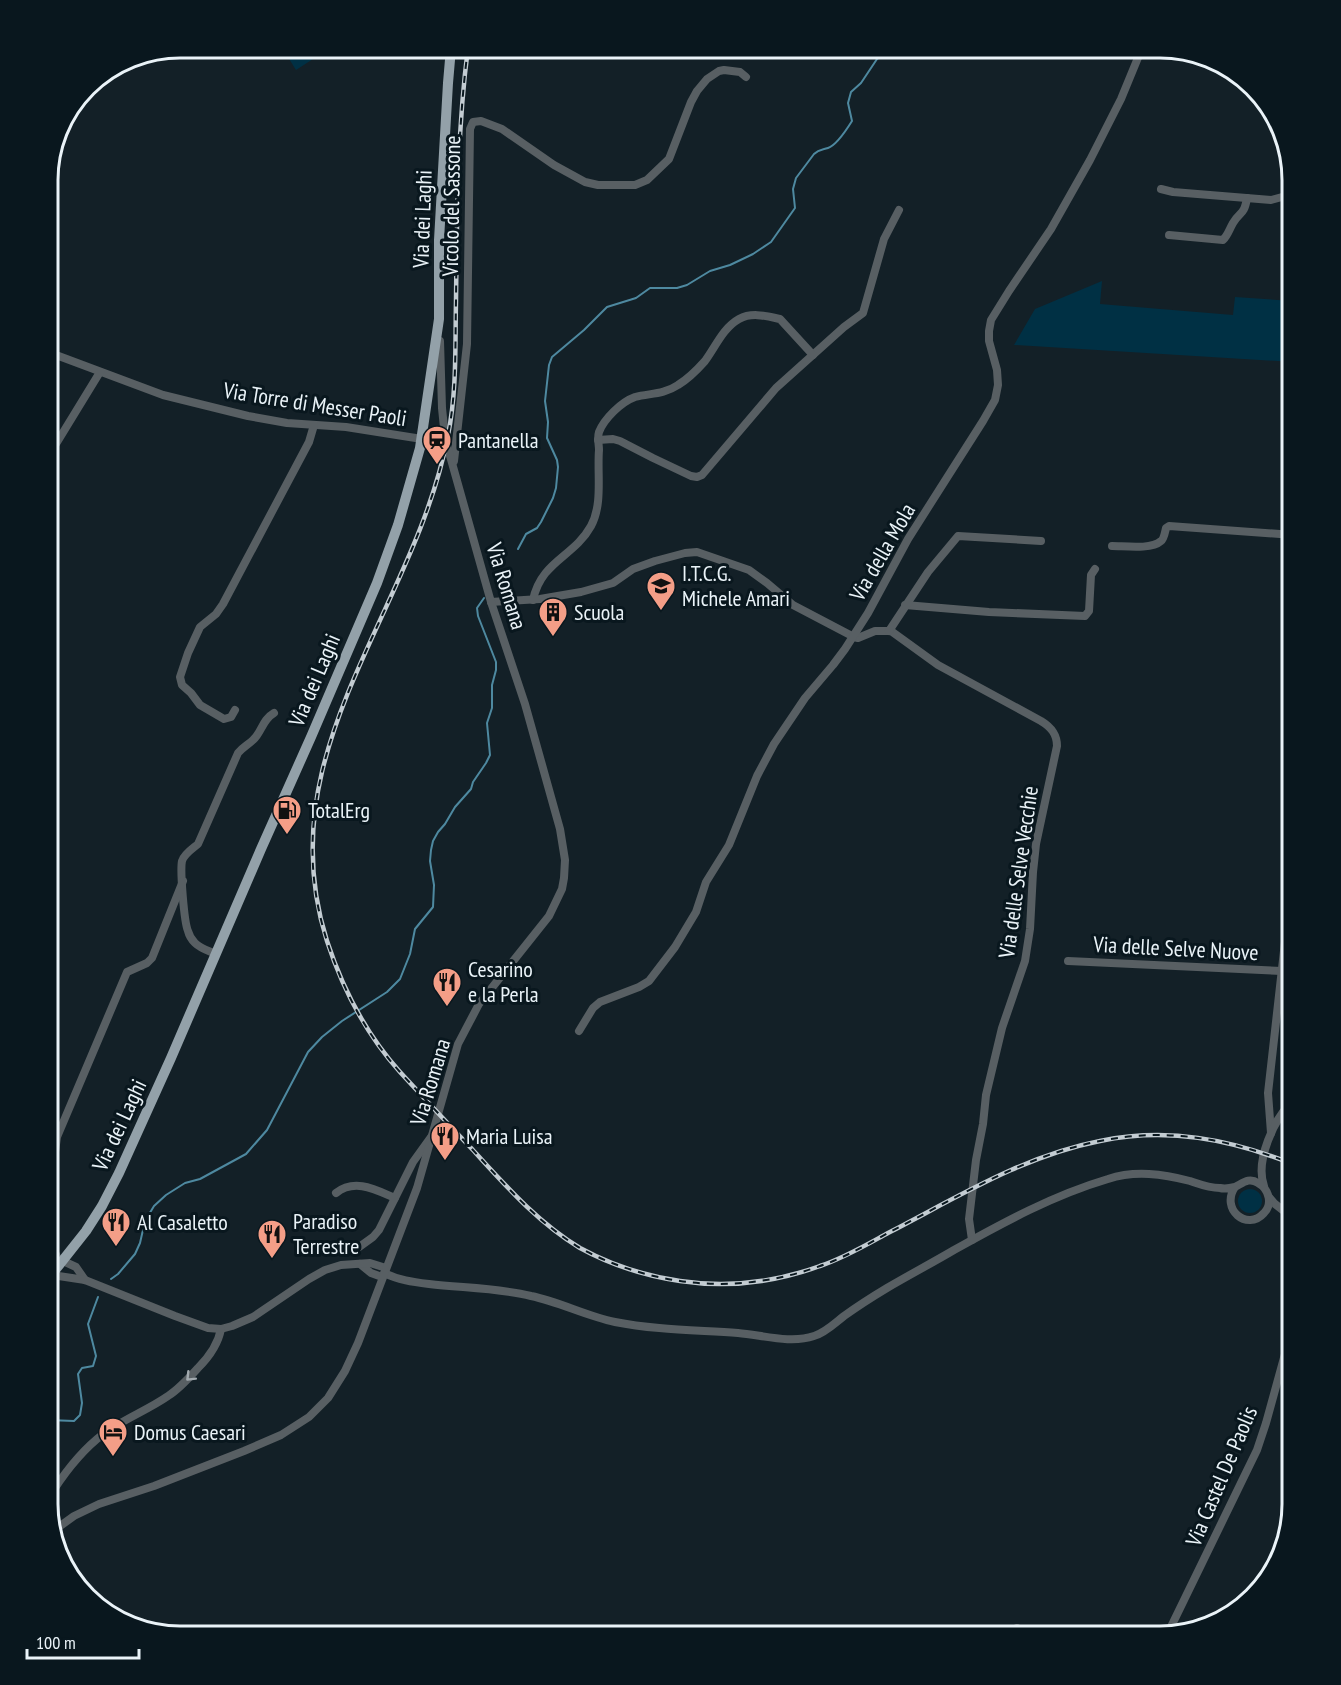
<svg xmlns="http://www.w3.org/2000/svg" width="1341" height="1685" font-family="'PT Sans Narrow',sans-serif">
<style>
.green{fill:#003044}
.lines{fill:none;stroke-linecap:round;stroke-linejoin:round}
.stream{stroke:#4e89a0;stroke-width:2}
.minor{stroke:#585f63;stroke-width:8}
.major{stroke:#93a1a9;stroke-width:10}
.rail-casing{stroke:#c3ccd2;stroke-width:4.5}
.rail{stroke:#09171e;stroke-width:2;stroke-dasharray:7;stroke-linecap:butt}
.oneway{stroke:#a1a9ae}
.labels{text-anchor:middle;dominant-baseline:central;stroke-width:6;stroke-linejoin:round;paint-order:stroke}
.street-label{font-size:22px;fill:#eaf3f8;stroke:#09171e}
.poi-label{font-size:22px;fill:#eaf3f8;stroke:#09171e;text-anchor:start}
.rim{fill:none;stroke:#eaf3f8;stroke-width:3}
</style>
<rect width="100%" height="100%" fill="#132027"/>
<g class="green">
<polygon points="285,48 330,48 296,70 283,49"/>
<polygon points="1102,281 1100,304 1233,315 1235,297 1293,301 1293,362 1014,345 1035,309"/>
<circle cx="1250" cy="1201" r="12"/>
</g>
<g class="lines">
<g class="stream">
<path d="M518 549 526 534 537 528 541 522 553 498 556 488 558 467 557 460 547 438 548 422 545 401 549 365 552 357 584 330 607 307 636 298 650 288H677L687 285 710 271 730 265 753 254 771 242 795 208 793 189 796 178 814 154C819 149 822 150 828 148 837 145 847 129 852 121L848 103 851 92 861 83 877 59 896 48"/>
<polyline points="111,1279 118,1274 135,1254 140,1243 145,1221 154,1206 166,1195 185,1183 200,1179 246,1154 267,1130 308,1052 322,1037 342,1021 387,992 400,979 410,954 415,929 433,907 434,885 430,861 431,850 433,841 438,832 445,824 455,807 471,789 473,782 486,763 490,755 487,723 492,708 492,685 496,670 496,662 478,616 477,608 484,598"/>
<polyline points="48,1420 74,1421 80,1415 82,1403 78,1374 82,1368 93,1366 96,1356 88,1324 98,1297"/>
</g>
<g class="minor">
<polyline points="1161,189 1173,192 1271,200 1293,194"/>
<path d="M1169 235 1223 240C1228 235 1229 230 1233 223 1240 211 1244 216 1247 198"/>
<polyline points="48,352 163,395 248,416 287,423 346,427 422,439"/>
<polyline points="598,440 613,439 620,441 653,458 691,476 697,477 702,475 776,388 844,327 863,313 884,239 899,210"/>
<polyline points="48,457 100,372"/>
<polyline points="454,461 467,344 470,129 473,122 481,121 502,129 554,165 585,182 598,185 635,185 647,180 669,159 691,102 697,91 707,79 719,71 724,70 740,72 746,77"/>
<path d="M1112 546C1124 546 1151 550 1161 541 1164 539 1165 532 1166 528L1169 526 1293 535"/>
<path d="M533 600C541 561 574 557 591 526 603 504 597 474 599 450 599 444 597 438 599 432 604 419 621 402 635 397 650 393 663 395 678 385 688 379 697 370 705 361 716 346 723 328 739 319 752 312 766 316 780 319L813 355"/>
<path d="M491 602 540 599 581 592 613 583 633 569 655 561 685 553 697 552 749 570 767 583 793 605 854 637 858 638 875 631H891L938 665 1041 721C1051 727 1057 734 1057 746L1036 844 1033 872 1030 929 1025 961 1002 1028 986 1095 983 1124 976 1160 969 1219 972 1240"/>
<polyline points="905,605 989,612 1085,616 1089,611 1091,575 1095,569"/>
<polyline points="889,631 928,572 958,536 1041,541"/>
<polyline points="235,710 231,717 224,719 200,705 191,693 182,685 180,677 188,653 200,627 216,614 223,604 309,442 314,425"/>
<path d="M216 954C209 951 201 949 195 943 192 940 189 935 188 931 184 922 180 870 182 861 184 854 192 849 198 844L238 753C243 747 248 745 253 740 262 732 262 720 274 713"/>
<polyline points="1068,961 1282,971"/>
<polyline points="579,1031 593,1008 600,1002 639,987 649,981 675,947 696,912 706,882 729,845 757,776 774,744 805,698 833,665 845,649 868,613 908,539 983,421 995,400 998,385 997,370 989,341 989,331 991,320 1009,291 1051,229 1090,160 1121,99 1142,48"/>
<polyline points="1271,1133 1268,1093 1293,871"/>
<polyline points="55,1152 57,1137 127,972 147,963 152,958 183,881"/>
<path d="M1264 1186C1255 1161 1274 1118 1293 1101"/>
<path d="M336 1193C355 1178 376 1190 395 1198"/>
<polyline points="1269,1197 1275,1204 1293,1218"/>
<polyline points="48,1234 60,1265"/>
<polyline points="355,1250 373,1237 379,1230 413,1162 431,1137"/>
<polyline points="63,1261 76,1267 85,1280"/>
<polyline points="360,1264 371,1273 382,1277"/>
<path d="M384 1273C398 1280 413 1282 429 1284 463 1288 498 1288 531 1296 560 1302 586 1316 615 1322 655 1330 696 1330 738 1333 762 1335 791 1344 814 1336 825 1333 835 1323 844 1316 858 1306 872 1297 887 1288 909 1275 932 1263 954 1250 1004 1222 1054 1195 1108 1179 1135 1170 1163 1174 1190 1181 1199 1184 1209 1188 1220 1188 1224 1189 1231 1188 1235 1187 1243 1183 1249 1177 1258 1183 1269 1189 1273 1204 1264 1213 1247 1232 1220 1209 1235 1187"/>
<polyline points="52,1275 85,1280 175,1316 208,1328 221,1329 232,1326 253,1317 309,1279 325,1270 341,1265 370,1263 386,1268"/>
<path d="M48 1499C62 1476 77 1456 97 1439 118 1421 145 1412 168 1396 179 1389 189 1378 198 1368 209 1357 218 1345 221 1329"/>
<polyline points="56,1529 74,1516 99,1504 154,1486 244,1451 281,1435 309,1417 328,1398 345,1371 358,1343 417,1188 458,1044 479,1004 549,916 562,889 564,878 565,860 560,829 525,704 491,602 445,438 442,408 440,341"/>
<polyline points="1017,1628 1019,1637"/>
<polyline points="1167,1635 1257,1450 1266,1423 1293,1325"/>
</g>
<polyline class="major" points="48,1279 86,1231 102,1206 119,1173 171,1058 261,849 311,737 377,583 398,525 420,448 439,319 439,240 448,83 451,48"/>
<g class="rail-casing">
<path id="rail" d="M468 48C457 132 457 217 456 301 455 345 457 391 448 435 415 611 266 750 327 941 343 990 366 1034 400 1072 424 1098 448 1124 472 1149 506 1186 537 1222 580 1248 611 1265 646 1276 680 1281 727 1288 776 1282 820 1266 844 1258 866 1245 888 1233 956 1198 1023 1156 1100 1141 1168 1127 1229 1139 1293 1164"/>
</g>
<use href="#rail" class="rail"/>
</g>
<defs><path id="oneway-chevron" d="M-2-3.5L2.5 0L-2 3.5" fill="none" stroke-width="1.6" stroke-linecap="round" stroke-linejoin="round" transform="scale(1.5)"/></defs>
<use class="oneway" href="#oneway-chevron" transform="translate(190 1377) rotate(135)"/>
<defs>
<g id="station-pin" transform="scale(1.5)"><path d="M0 17L-7.5 6A9.5 9.5 0 1 1 7.5 6Z" fill="#f49e87" stroke="#09171e"/><path d="M-3-6H3Q5-6 5-4V2Q5 4 3 4L4.5 6H3L1.5 4h-3L-3 6H-4.5L-3 4Q-5 4-5 2V-4Q-5-6-3-6ZM-3.5-4v3h7v-3ZM-3.5 1v1.5H-2V1ZM2 1v1.5H3.5V1Z" fill="#111"/></g>
<g id="school-pin" transform="scale(1.5)"><path d="M0 17L-7.5 6A9.5 9.5 0 1 1 7.5 6Z" fill="#f49e87" stroke="#09171e"/><path d="M0-5L7-2L0 1L-7-2ZM-4 1L0 2.5L4 1V4Q0 6-4 4Z" fill="#111"/></g>
<g id="building-pin" transform="scale(1.5)"><path d="M0 17L-7.5 6A9.5 9.5 0 1 1 7.5 6Z" fill="#f49e87" stroke="#09171e"/><path d="M-4-6H4V6H1V3H-1V6H-4ZM-2.5-4.3h1.7v1.8h-1.7ZM.8-4.3h1.7v1.8H.8ZM-2.5-1h1.7V.8h-1.7ZM.8-1h1.7V.8H.8Z" fill="#111"/></g>
<g id="fuel-pin" transform="scale(1.5)"><path d="M0 17L-7.5 6A9.5 9.5 0 1 1 7.5 6Z" fill="#f49e87" stroke="#09171e"/><path d="M-5.5-6h7V0h2V4h1.3V-2.5L3-4.5l.8-.8L6-3V5H2.5V1h-1V6h-7ZM-4.2-4.7v3.2H.2V-4.7Z" fill="#111"/></g>
<g id="restaurant-pin" transform="scale(1.5)"><path d="M0 17L-7.5 6A9.5 9.5 0 1 1 7.5 6Z" fill="#f49e87" stroke="#09171e"/><path d="M-5-6h1v4h1v-4h1v4h1v-4h1v5L-1.5 .5V6h-2V.5L-5-1ZM5-6V6H3V1.5H1.5Q1.5-4 5-6Z" fill="#111"/></g>
<g id="hotel-pin" transform="scale(1.5)"><path d="M0 17L-7.5 6A9.5 9.5 0 1 1 7.5 6Z" fill="#f49e87" stroke="#09171e"/><path d="M-6-4.5h1.5V1H6V5H4.5V3h-9V5H-6ZM-4 0a1.8 1.8 0 1 1 3.6 0ZM.5 0V-2.5h3Q6-2.5 6 0Z" fill="#111"/></g>
</defs>
<g fill-rule="evenodd">
<use href="#station-pin" x="437" y="440"/>
<use href="#school-pin" x="661" y="586"/>
<use href="#building-pin" x="553" y="612"/>
<use href="#fuel-pin" x="287" y="810"/>
<use href="#restaurant-pin" x="447" y="982"/>
<use href="#restaurant-pin" x="445" y="1136"/>
<use href="#restaurant-pin" x="116" y="1222"/>
<use href="#restaurant-pin" x="272" y="1234"/>
<use href="#hotel-pin" x="113" y="1432"/>
</g>
<g class="labels">
<g class="street-label">
<text transform="translate(451 206) rotate(-89)">Vicolo del Sassone</text>
<text transform="translate(422 219) rotate(-88)">Via dei Laghi</text>
<text transform="translate(315 404) rotate(9)">Via Torre di Messer Paoli</text>
<text transform="translate(882 552) rotate(-60)">Via della Mola</text>
<text transform="translate(507 586) rotate(73)">Via Romana</text>
<text transform="translate(314 680) rotate(-67)">Via dei Laghi</text>
<text transform="translate(1018 872) rotate(-82)">Via delle Selve Vecchie</text>
<text transform="translate(1176 948) rotate(3)">Via delle Selve Nuove</text>
<text transform="translate(430 1082) rotate(-73)">Via Romana</text>
<text transform="translate(119 1125) rotate(-65)">Via dei Laghi</text>
<text transform="translate(1221 1476) rotate(-67)">Via Castel De Paolis</text>
</g>
<g class="poi-label">
<text x="458" y="440">Pantanella</text>
<text x="682" y="573">I.T.C.G.<tspan x="682" dy="25">Michele Amari</tspan></text>
<text x="574" y="612">Scuola</text>
<text x="308" y="810">TotalErg</text>
<text x="468" y="969">Cesarino<tspan x="468" dy="25">e la Perla</tspan></text>
<text x="466" y="1136">Maria Luisa</text>
<text x="293" y="1221">Paradiso<tspan x="293" dy="25">Terrestre</tspan></text>
<text x="137" y="1222">Al Casaletto</text>
<text x="134" y="1432">Domus Caesari</text>
</g>
</g>
<path d="M0 0H1341V1685H0ZM180 58H1160A122 122 0 0 1 1282 180V1504A122 122 0 0 1 1160 1626H180A122 122 0 0 1 58 1504V180A122 122 0 0 1 180 58Z" fill="#09171e" fill-rule="evenodd"/>
<path class="rim" d="M180 58H1160A122 122 0 0 1 1282 180V1504A122 122 0 0 1 1160 1626H180A122 122 0 0 1 58 1504V180A122 122 0 0 1 180 58Z"/>
<path d="M27 1649v9h112v-9" fill="none" stroke="#eaf3f8" stroke-width="3"/>
<text x="36" y="1649" font-size="18" fill="#eaf3f8" stroke="#09171e" stroke-width="4.5" paint-order="stroke">100 m</text>
</svg>
